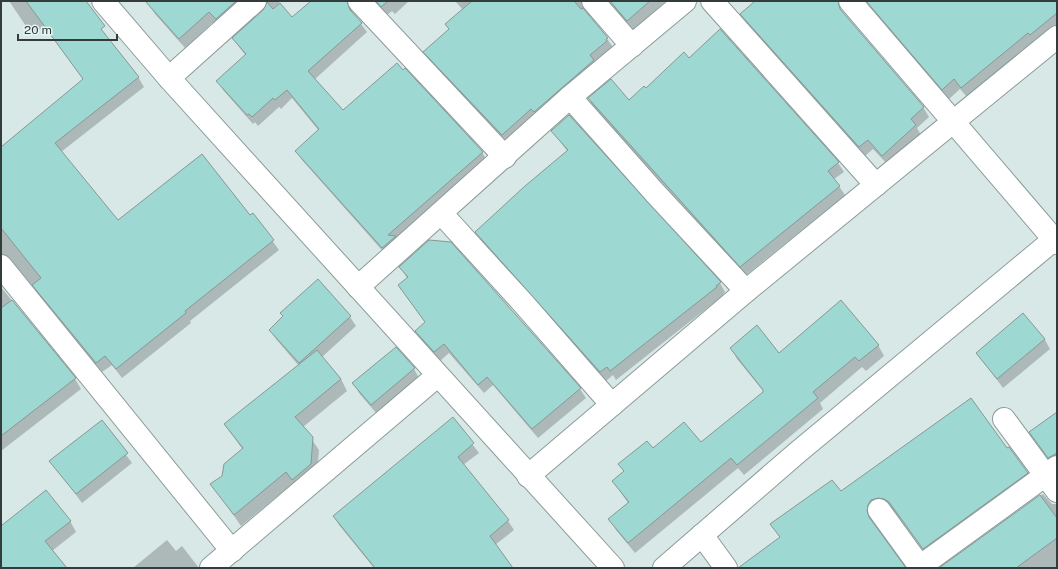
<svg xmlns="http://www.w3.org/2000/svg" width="1058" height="569" font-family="'Public Sans',sans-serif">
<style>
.shadow{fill:#0003}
.building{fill:#9ed8d2;stroke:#889896}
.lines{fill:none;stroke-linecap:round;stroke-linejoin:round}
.minor-casing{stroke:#8b9b99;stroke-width:24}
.tertiary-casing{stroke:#8b9b99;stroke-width:24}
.minor{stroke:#fff;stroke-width:22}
.tertiary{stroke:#fff;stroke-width:22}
</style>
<rect width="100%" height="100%" fill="#d7e8e6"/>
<g class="shadow">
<polygon points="9,1 68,1 138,77 144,87 61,152 118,222 250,217 253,214 279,250 190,321 191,323 122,378 112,365 102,372 17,268 12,264 1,265 1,149 84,80 44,26 32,35"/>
<polygon points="153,1 252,1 216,28 212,23 185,48 155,14 149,5"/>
<polygon points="268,1 278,1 292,18 312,1 356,1 352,7 352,12 367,32 314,80 343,111 482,152 487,161 388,257 302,160 296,151 319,131 292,98 281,109 279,107 258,126 255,122 253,124 223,90 218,81 246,56 233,39 264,11"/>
<polygon points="372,1 409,1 395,14 392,11 387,15"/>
<polygon points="455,1 590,1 586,7 586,11 613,47 507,144 430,61 425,52 450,30 463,10"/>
<polygon points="607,1 666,1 633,30"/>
<polygon points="756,1 833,1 923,107 929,117 917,128 921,135 888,165 873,149 865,156 747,24 742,14"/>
<polygon points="891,1 1057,1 1057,37 967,97 960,89 949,99 883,23 878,13"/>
<polygon points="720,30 838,163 844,172 834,179 845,195 746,275 594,108 589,99 629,101 689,59"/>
<polygon points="569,116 720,283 725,292 721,297 616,380 613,375 606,381 482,241 476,232 568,152 552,131"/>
<polygon points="450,243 580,389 586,398 538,438 493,385 484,393 449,353 440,361 421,340 416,331 426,323 399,286 407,278 400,267"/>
<polygon points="318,280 350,317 356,326 322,357 341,379 347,391 303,427 319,450 317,476 300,491 293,483 241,526 212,484 222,477 243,450 225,425 299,366 276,339 270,330"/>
<polygon points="1,287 75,379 81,389 1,451"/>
<polygon points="1023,314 1045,340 1050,349 1003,388 977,353"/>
<polygon points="878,345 884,356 866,371 862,367 820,403 823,409 744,475 738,468 635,553 616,530 610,519 628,503 613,481 624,472 620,465 653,449 701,444 764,392 737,359 731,348 779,355"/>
<polygon points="414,369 419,378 377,414 359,393 354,384"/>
<polygon points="1057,413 1057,466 1054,467 1030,432"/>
<polygon points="453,419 479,453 463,465 508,521 514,530 495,545 511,568 374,568 339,525 334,516"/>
<polygon points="102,422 132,463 82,503 51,461"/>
<polygon points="1007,450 1027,473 1032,482 929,558 895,512 891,508 873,514 871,521 904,568 747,568 780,538 777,533 841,493"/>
<polygon points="1043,494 1052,504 1057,504 1057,568 941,568"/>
<polygon points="70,521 76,532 52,551 66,568 1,568 1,527"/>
<polygon points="167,540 176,551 182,546 199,568 133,568"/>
</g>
<g class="building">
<polygon points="26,1 86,1 105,26 101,29 139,77 55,143 118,220 202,154 250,215 253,213 274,240 185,311 186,313 116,369 105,356 96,363 32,285 41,278 1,228 1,147 83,79"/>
<polygon points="145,1 236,1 216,19 209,12 179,39"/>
<polygon points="311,1 347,1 350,10 362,23 308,71 343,110 397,63 403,70 405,68 483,152 388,235 396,236 382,248 295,151 319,129 287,90 275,100 273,98 252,117 249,114 247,115 216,81 246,54 232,38 263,10 267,2 273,9 280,3 292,17"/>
<polygon points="376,1 388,1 381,7"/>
<polygon points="472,1 574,1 581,9 583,8 608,38 606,39 607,41 590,55 594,60 534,112 531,109 502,135 423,52 449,29 445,24"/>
<polygon points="610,1 650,1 627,21"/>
<polygon points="755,1 838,1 840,9 924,107 911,119 916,125 882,156 868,140 859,147 740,14"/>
<polygon points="866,1 1057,1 1057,13 1030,35 1028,33 961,88 954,79 942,90"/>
<polygon points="720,29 839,162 828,171 840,186 740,267 588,98 611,79 629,100 644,86 646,88 684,52 689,58"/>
<polygon points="569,115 721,282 716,286 717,287 610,371 607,367 600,372 475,232 525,186 568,150 551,131"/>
<polygon points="429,240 451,242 581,388 532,429 487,377 478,385 444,344 434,352 415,331 425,322 398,285 408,277 399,267"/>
<polygon points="318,279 351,316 299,363 269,330 283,316 280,313"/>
<polygon points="12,300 76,378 1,436 1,308"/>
<polygon points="841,300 879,345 859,361 855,357 813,392 818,398 737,465 731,458 628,543 608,519 629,502 612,481 624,471 618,464 647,441 653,448 684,422 701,442 763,392 763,390 730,348 757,325 779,353"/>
<polygon points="1023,313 1045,339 997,379 976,353"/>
<polygon points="396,347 415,368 371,405 352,383"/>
<polygon points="317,350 341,379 295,417 313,437 311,464 292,480 286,472 234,515 210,484 222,476 224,464 243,448 224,424"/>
<polygon points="971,398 1007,448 1009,447 1028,473 923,549 889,502 884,499 878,498 871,500 868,505 867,511 869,517 906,568 738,568 780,537 770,524 832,480 841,491"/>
<polygon points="1057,412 1057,453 1048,458 1029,432"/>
<polygon points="453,417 474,443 458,457 509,520 490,536 513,568 375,568 333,516"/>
<polygon points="102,420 128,453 76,494 49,461"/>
<polygon points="46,490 71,521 45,541 67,568 1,568 1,526"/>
<polygon points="1040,495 1057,518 1057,538 1016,568 939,568"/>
</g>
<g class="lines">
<g class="minor-casing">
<g id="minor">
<polyline points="103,1 169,78 613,568"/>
<polyline points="359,1 505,157"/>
<polyline points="593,1 632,46"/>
<polyline points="712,1 876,185"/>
<polyline points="850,1 1057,243"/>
<polyline points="169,78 255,1"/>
<polyline points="570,97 655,193 746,291"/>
<polyline points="441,213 523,303 612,405"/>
<polyline points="1,266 232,551"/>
<polyline points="358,287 570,97 685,1"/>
<polyline points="1004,419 1057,491"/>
<polyline points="528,476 746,291 1057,37"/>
<polyline points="879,510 921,568"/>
<polyline points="702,535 726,568"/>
<polyline points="211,568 437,376"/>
<polyline points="918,568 1057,467"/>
</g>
</g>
<g class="tertiary-casing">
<polyline id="tertiary" points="664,568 798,452 1057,237"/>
</g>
<use href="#minor" class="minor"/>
<use href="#tertiary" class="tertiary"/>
</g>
<rect width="1058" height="569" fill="none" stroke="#343b3b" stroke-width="4"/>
<path d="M18 34v6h99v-6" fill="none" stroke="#343b3b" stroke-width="2"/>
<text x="24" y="34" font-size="12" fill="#343b3b" stroke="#e4f6f4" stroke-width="3" paint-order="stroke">20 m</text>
</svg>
